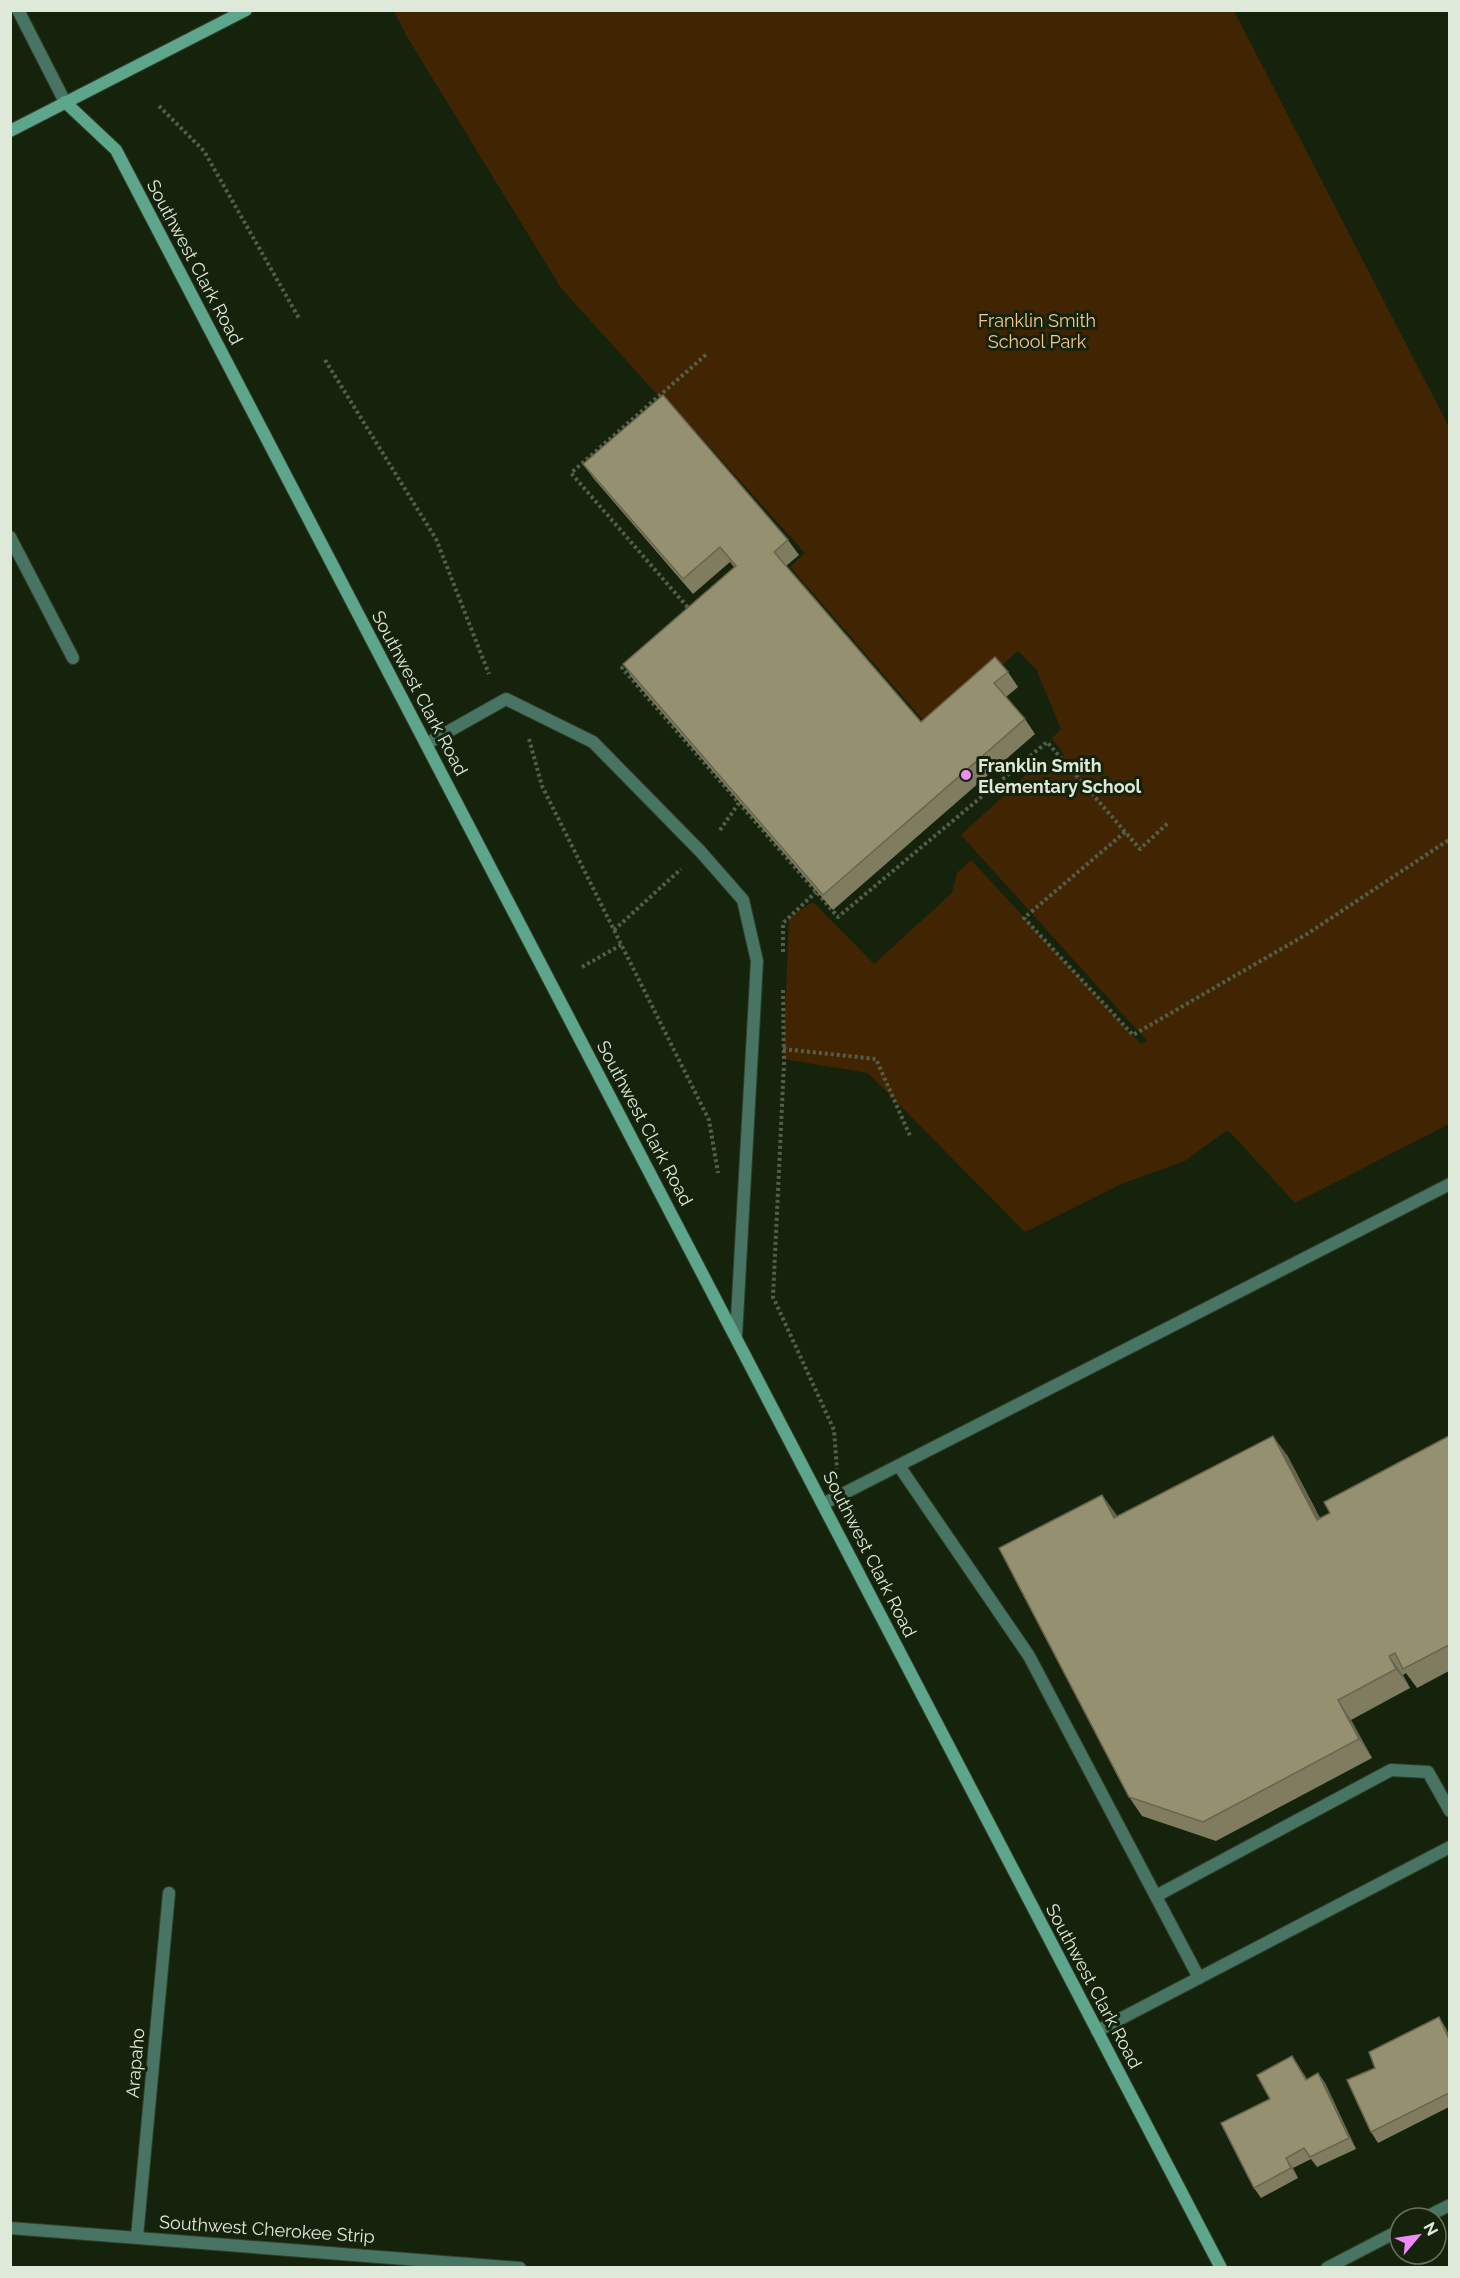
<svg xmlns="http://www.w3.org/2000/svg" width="1460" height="2278" font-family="Raleway,sans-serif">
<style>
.green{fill:#412503}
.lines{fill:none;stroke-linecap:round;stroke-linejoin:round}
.lane-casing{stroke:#313f29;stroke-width:14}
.street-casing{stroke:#313f29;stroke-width:14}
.secondary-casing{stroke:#313f29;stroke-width:14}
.path{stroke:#525f4a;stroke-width:4;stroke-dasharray:3 3;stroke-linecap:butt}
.lane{stroke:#487464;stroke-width:12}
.street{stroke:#487464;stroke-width:12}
.secondary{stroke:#5da68b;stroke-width:12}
.wall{fill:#7f7c60}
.shaded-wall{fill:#68654e}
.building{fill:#949070;stroke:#68654e;stroke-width:1.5}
.poi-dot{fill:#ef8bf7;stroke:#15230c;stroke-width:2}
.labels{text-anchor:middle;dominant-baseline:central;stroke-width:6;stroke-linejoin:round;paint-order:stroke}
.street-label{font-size:18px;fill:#dfe9da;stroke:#15230c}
.park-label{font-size:18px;fill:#fcc58e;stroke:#15230c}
.poi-label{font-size:18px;font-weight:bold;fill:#dfe9da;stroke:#15230c;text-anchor:start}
</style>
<rect width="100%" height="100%" fill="#15230c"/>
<polygon class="green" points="394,11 1234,11 1449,427 1449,1124 1295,1203 1229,1131 1224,1132 1185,1161 1121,1184 1025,1232 868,1073 783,1059 789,917 813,902 874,964 952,893 957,873 971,860 1141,1044 1147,1041 961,835 1043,759 1057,761 1064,755 1052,738 1061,729 1036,669 1018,651 930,728 790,567 805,553 671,404 663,401 561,288 406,35"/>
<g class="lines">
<g class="lane-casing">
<g id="lane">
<polyline points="426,744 506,699 593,742 700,851 743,900 757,961 736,1336"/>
<polyline points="899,1466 1029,1656 1199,1978"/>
<polyline points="823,1504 1450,1184"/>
<polyline points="1156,1896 1391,1770 1428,1772 1450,1811"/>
<polyline points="1097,2031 1450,1847"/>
</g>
</g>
<g class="street-casing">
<g id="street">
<polyline points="18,10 65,102"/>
<polyline points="10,537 73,658"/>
<polyline points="1424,2218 1450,2205"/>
<polyline points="10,2228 520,2268"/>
<polyline points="137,2237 169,1893"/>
<polyline points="1327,2268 1400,2230"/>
</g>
</g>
<g class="secondary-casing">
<g id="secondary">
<polyline points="65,102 116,150 1221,2268"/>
<polyline points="10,131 246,10"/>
</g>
</g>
<g class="path">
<polyline points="159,106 204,151 300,320"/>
<polyline points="325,360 436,539 489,674"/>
<polyline points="691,608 690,610 571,473 708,353"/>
<polyline points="628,663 622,668 838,917 1047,742 1140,849 1169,822"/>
<polyline points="529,739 542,786 709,1120 718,1173"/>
<polyline points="720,830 739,803"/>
<polyline points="1125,832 1024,918 1133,1035 1307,934 1450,839"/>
<polyline points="614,930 681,869"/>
<polyline points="783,952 783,923 816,892"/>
<polyline points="582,967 621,945"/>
<polyline points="783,990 784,1063 773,1297 834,1430 837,1469"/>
<polyline points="783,1049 876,1059 911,1138"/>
</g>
<use href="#lane" class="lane"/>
<use href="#street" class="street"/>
<use href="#secondary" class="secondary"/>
</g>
<g class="wall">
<polygon points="583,464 788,540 799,555 786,566 921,722 1008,672 1018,687 1006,697 1025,719 1035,734 833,910 633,679 623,664 734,567 730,562 693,594 594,479"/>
<polygon points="1449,1436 1449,1671 1417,1688 1406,1673 1403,1675 1410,1688 1351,1720 1372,1758 1216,1841 1142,1816 1129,1797 1102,1495 1117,1517 1287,1455 1320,1518 1330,1513"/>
<polygon points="1439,2017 1449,2035 1449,2107 1378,2143 1371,2132 1375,2068"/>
<polygon points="1292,2056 1307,2079 1318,2073 1325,2083 1356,2149 1317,2167 1311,2159 1293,2168 1298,2178 1261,2198 1254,2188 1270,2099"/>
</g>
<g class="shaded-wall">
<polygon points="1273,1436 1287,1455 1331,1539 1317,1520"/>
<polygon points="1102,1495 1116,1514 1128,1538 1114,1518"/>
<polygon points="1389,1656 1403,1675 1410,1688 1396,1669"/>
<polygon points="1338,1700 1351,1720 1372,1758 1359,1739"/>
<polygon points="1439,2017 1446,2028 1449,2035 1449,2039"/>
<polygon points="1318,2073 1325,2083 1356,2149 1349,2138"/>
<polygon points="1286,2158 1293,2168 1298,2178 1291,2168"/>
</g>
<g class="building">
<polygon points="663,395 788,540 774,552 921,722 995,657 1008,672 994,683 1025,719 823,895 623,664 736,566 720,547 683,579 583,464"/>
<polygon points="1273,1436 1317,1520 1330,1513 1324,1502 1449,1436 1449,1645 1403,1669 1395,1653 1389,1656 1396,1669 1338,1700 1359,1739 1203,1822 1129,1797 999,1548 1102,1495 1114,1518"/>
<polygon points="1439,2017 1449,2039 1449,2093 1371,2132 1347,2080 1375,2068 1369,2052"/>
<polygon points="1292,2056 1306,2080 1318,2073 1349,2138 1310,2157 1304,2148 1286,2158 1291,2168 1254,2188 1221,2123 1270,2099 1257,2075"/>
</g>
<circle class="poi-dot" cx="966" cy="775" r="6"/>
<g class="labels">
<g class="street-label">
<text transform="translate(195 262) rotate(62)">Southwest Clark Road</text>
<text transform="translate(420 693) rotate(62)">Southwest Clark Road</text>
<text transform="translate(645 1123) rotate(62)">Southwest Clark Road</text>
<text transform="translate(870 1554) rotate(63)">Southwest Clark Road</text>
<text transform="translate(1094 1986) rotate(62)">Southwest Clark Road</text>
<text transform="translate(135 2063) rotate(-85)">Arapaho</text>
<text transform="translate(267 2229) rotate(4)">Southwest Cherokee Strip</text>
</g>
<g class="park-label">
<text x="1037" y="320">Franklin Smith<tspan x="1037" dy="21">School Park</tspan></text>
</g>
<g class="poi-label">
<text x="978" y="765">Franklin Smith<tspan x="978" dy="21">Elementary School</tspan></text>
</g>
</g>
<rect width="1460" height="2278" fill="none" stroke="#dfe9da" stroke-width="24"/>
<g transform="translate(1418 2236) rotate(61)"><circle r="28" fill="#15230c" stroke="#66725e" stroke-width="1.5"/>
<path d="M0-4.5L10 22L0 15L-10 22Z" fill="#ef8bf7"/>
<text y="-9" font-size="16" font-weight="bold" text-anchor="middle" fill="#dfe9da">N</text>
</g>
</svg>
